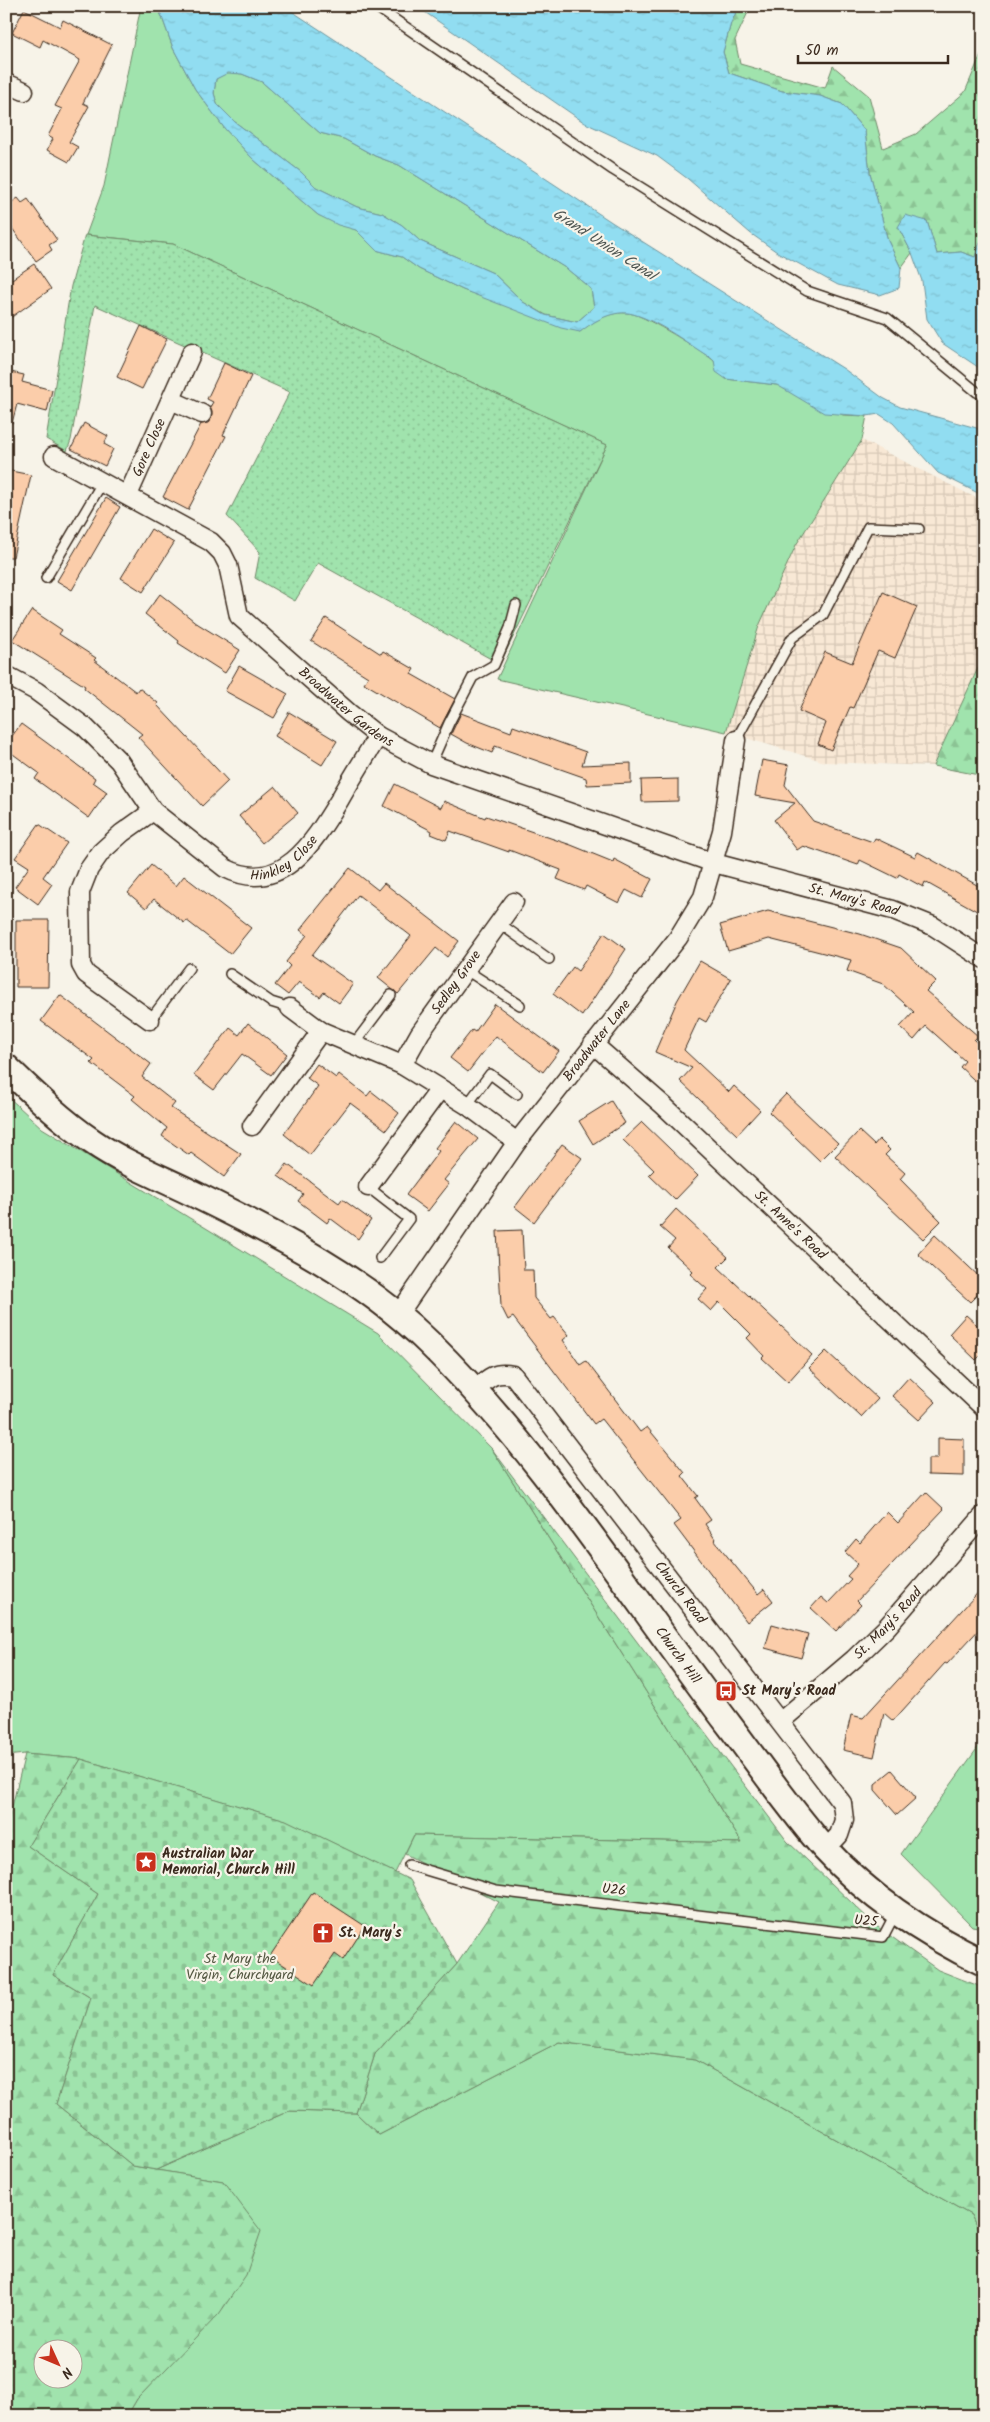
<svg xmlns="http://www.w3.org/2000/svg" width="990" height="2422" font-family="Kalam,sans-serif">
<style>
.industrial{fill:url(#industrial-grid)}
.grass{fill:#a0e3ad;stroke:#6e8666}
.forest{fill:url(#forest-firs);stroke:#6e8666;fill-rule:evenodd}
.cemetery{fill:url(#cemetery-stones);stroke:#6e8666}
.park{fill:url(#park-dots);stroke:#6e8666}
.water{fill:url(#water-ripples);stroke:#6f959d;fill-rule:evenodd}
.building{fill:#fbcdaa;stroke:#3b2a1e}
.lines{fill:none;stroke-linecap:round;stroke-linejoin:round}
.lane-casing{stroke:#3b2a1e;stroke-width:12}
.street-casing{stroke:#3b2a1e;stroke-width:21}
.secondary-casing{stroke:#3b2a1e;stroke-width:29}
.lane{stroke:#f7f3e8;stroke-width:9}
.street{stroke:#f7f3e8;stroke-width:18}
.secondary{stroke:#f7f3e8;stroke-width:25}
.labels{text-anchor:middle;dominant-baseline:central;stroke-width:4.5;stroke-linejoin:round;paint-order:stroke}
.street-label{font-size:14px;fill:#3b2a1e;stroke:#f7f3e8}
.poi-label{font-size:14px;font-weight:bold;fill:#3b2a1e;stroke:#f7f3e8;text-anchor:start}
.park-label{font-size:14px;fill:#545842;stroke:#f7f3e8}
.water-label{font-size:15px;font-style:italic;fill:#505753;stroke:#f7f3e8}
</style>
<defs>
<pattern id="industrial-grid" width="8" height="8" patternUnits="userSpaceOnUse" patternTransform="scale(1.25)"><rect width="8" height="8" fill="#f8e8d5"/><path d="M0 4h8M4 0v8" fill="none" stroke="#d6c7b6"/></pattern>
<pattern id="forest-firs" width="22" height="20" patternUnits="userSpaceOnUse" patternTransform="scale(1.25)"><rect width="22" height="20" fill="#a0e3ad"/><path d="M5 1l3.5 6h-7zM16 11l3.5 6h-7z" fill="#8bc394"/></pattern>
<pattern id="cemetery-stones" width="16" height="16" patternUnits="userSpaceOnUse" patternTransform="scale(1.25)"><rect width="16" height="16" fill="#a0e3ad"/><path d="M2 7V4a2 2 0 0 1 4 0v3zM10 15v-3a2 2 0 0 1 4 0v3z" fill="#8bc394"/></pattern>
<pattern id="park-dots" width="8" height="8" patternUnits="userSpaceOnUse" patternTransform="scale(1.25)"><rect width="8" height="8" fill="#a0e3ad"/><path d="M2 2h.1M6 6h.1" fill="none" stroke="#8bc394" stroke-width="1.8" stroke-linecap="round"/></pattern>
<pattern id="water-ripples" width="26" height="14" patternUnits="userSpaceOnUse" patternTransform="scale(1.25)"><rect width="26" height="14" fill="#91ddf1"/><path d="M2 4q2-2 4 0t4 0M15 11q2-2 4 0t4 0" fill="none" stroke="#7ebece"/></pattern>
</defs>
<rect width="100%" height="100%" fill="#f7f3e8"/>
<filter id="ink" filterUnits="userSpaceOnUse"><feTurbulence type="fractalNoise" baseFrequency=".02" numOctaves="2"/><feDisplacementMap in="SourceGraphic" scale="10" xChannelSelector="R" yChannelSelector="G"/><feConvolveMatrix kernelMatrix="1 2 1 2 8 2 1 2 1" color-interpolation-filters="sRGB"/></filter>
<g filter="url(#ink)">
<polygon class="industrial" points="862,440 984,502 984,655 933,766 825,762 726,732 762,618 796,545"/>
<g class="grass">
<path d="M141 6H158L173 48 195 89 225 129 253 159 318 215 356 230 376 250 402 257 419 269 463 290 580 332C594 320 614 309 633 314 647 317 701 350 713 360 718 365 722 373 726 379L777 385 843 415 867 416 862 440 796 545 759 626 726 732 497 679 607 445 173 244 86 235 104 186Z"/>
<polygon points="228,72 242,74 262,82 320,133 344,139 375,156 399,165 567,269 591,289 594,307 577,322 546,315 523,302 493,273 420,241 402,225 382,213 357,207 316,187 301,172 235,122 217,104 214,93 216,79"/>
<polygon points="6,1095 42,1128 378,1333 492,1449 742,1843 414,1835 395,1873 285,1820 81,1759 25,1754 6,1756"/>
<polygon points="984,1739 984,1928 972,1926 901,1854"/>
<polygon points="559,2042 695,2060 971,2215 984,2242 984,2416 127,2416 137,2399 176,2357 223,2181 156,2170 289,2111 356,2113 379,2135"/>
</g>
<g class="forest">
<polygon points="739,6 751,6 735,40 740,64 825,88 833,66 869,96 883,148 916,134 965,92 984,47 984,232 975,257 961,252 937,254 927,221 898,227 912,253 901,268 888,241 870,173 865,131 842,104 820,96 782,91 729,73 723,52 731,23"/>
<polygon points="984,655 984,776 933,766"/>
<polygon points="492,1449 787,1841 875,1925 938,1970 984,1988 984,2242 971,2215 695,2060 559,2042 379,2135 356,2113 375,2054 457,1964 499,1902 405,1854 414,1835 742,1843"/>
<path d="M25 1754 81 1759 28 1846 98 1894 53 1975 91 1998 56 2104 133 2166 223 2181 261 2231 246 2275 219 2314 137 2399 127 2416H6V1831ZM42 2350H72V2380H42Z"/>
</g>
<polygon class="cemetery" points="81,1759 286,1820 410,1880 457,1964 375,2054 356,2113 289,2111 156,2170 133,2166 56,2104 91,1998 53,1975 98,1894 28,1846"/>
<polygon class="park" points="85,235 173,244 607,445 500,664 318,563 295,601 255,578 260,552 227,516 290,392 95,305 71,440 67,451 46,439 71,286"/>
<g class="water">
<path d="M158 6H284L613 223 844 369 883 398 900 407 984 430V496L938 473 893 423 879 414 867 416 824 413 777 385 726 379 716 372 714 360C691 346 659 321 633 314 614 309 594 321 580 332L561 328 463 290 419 269 402 257 376 250 356 230 338 225 318 215 253 159 225 129 195 89 173 48ZM228 73 242 74 262 82 320 133 344 139 375 156 399 165 567 269 591 289 594 307 577 322 545 315 523 302 493 273 420 241 402 225 382 213 357 207 316 187 301 172 235 122 217 104 214 93 216 79Z"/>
<polygon points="416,6 739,6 731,23 723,52 729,73 782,91 820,96 842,104 865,131 870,173 888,241 901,268 899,288 880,295 838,285 777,252 750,233 688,179 657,156 585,123"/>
<polygon points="905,215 927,221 937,254 961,252 975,257 984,232 984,371 942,343 927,319 922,281 912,253 898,227"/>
</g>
<g class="building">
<polygon points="24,9 60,27 63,20 112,45 83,103 89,106 69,142 78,147 69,162 47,150 53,139 48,136 62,109 55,106 80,60 43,40 40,47 12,33"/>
<polygon points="18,198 22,203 28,199 57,240 49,245 52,250 36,261 6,220 6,206"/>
<polygon points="34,264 51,289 6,321 6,283"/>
<polygon points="141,326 167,339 142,389 117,377"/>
<polygon points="224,363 251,376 223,435 226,436 188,510 163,497 201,424 208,423 211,419 212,412 210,407 213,402 207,399"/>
<polygon points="6,371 24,375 22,382 52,390 47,412 17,404 12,423 6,422"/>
<polygon points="84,423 108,436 104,444 113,449 105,466 71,449"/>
<polygon points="6,470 31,475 13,557 6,557"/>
<polygon points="106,498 120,507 72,590 57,581"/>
<polygon points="151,529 174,543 143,592 121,578"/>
<polygon points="883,592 917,607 895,658 878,651 853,708 850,707 831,750 818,744 826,723 799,711 825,652 852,663"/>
<polygon points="160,594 198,624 240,650 225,673 178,643 179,641 145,614"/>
<polygon points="32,610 62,630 59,634 96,658 94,660 136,692 139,688 158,703 157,705 228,781 202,806 138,737 142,734 84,688 85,686 12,640"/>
<polygon points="326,618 381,654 383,651 414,669 411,674 455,699 440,728 364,683 368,677 311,641"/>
<polygon points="239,666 288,694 274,718 225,691"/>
<polygon points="289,712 337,741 322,765 275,736"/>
<polygon points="461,713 511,732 513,726 586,752 582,765 631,763 631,783 587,785 586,778 495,746 492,753 467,743 451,734"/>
<polygon points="21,724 95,778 93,782 107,792 89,818 35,779 39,773 6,749 6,744"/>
<polygon points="762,760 789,765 785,785 813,821 873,842 875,838 915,857 918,852 984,889 984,915 925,882 923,887 899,874 897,878 860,860 858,865 803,846 797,850 774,820 795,803 755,796"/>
<polygon points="678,779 678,801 642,802 641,780"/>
<polygon points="395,784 441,808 444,801 485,818 486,816 571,845 613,862 614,859 652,879 642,898 626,890 619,903 586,886 584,890 557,879 561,870 509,850 509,852 450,831 446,840 431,834 432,831 384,806"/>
<polygon points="275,786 298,813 262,843 239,816"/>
<polygon points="39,824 67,843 43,877 52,884 38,904 15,887 29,867 15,858"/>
<polygon points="151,865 176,886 184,876 251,928 230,954 186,920 184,923 154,899 146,908 128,893"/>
<polygon points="350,868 378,890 384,883 459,941 447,957 436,948 398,994 378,978 411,936 358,895 312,955 353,984 339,1003 324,992 320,997 299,982 288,995 275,985 290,966 286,962 307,935 300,930"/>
<polygon points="768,911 860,934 901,948 936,981 926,991 978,1036 974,1040 984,1049 984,1089 960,1067 965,1061 926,1026 914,1040 900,1027 914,1012 883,984 847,971 851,960 769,939 728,951 720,925"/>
<polygon points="16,920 49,920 48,987 16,987"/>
<polygon points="604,933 626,949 582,1016 553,994 573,967 578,971"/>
<polygon points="700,961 731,979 706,1022 699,1018 684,1050 729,1092 734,1086 760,1110 737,1135 680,1081 692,1068 655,1052 677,1001"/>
<polygon points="60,995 151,1064 142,1077 175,1103 171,1108 241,1154 224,1177 191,1153 189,1155 162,1136 167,1128 132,1099 135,1096 91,1063 94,1060 41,1021"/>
<polygon points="495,1004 559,1051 543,1072 496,1036 468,1072 450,1058 472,1030 475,1032"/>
<polygon points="248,1023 287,1054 271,1075 242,1054 214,1090 194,1075 230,1028 239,1035"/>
<polygon points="317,1064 336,1078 339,1074 367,1096 371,1091 399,1113 386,1130 350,1103 310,1155 284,1134 318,1086 307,1078"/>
<polygon points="786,1094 838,1143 820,1161 769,1112"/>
<polygon points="611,1101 625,1123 593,1144 579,1121"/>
<polygon points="456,1121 478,1139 444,1180 449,1184 428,1211 406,1195 439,1151 435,1148"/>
<polygon points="642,1122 698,1176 675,1200 649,1175 654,1170 623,1140"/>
<polygon points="859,1131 874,1145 879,1139 890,1150 885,1155 905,1173 900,1179 941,1221 923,1239 835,1156"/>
<polygon points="562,1144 582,1158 534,1222 515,1207"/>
<polygon points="287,1164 339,1203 342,1199 371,1220 358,1239 330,1218 327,1223 298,1201 303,1194 278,1176"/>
<polygon points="676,1209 728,1257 718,1267 812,1355 788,1382 762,1358 764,1356 747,1338 751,1334 719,1302 711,1311 698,1299 707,1289 690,1274 693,1271 668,1248 675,1240 660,1227"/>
<polygon points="522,1230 524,1270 533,1270 534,1298 551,1319 554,1317 569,1335 563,1340 580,1365 586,1361 640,1432 647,1427 685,1473 682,1476 698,1496 695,1498 711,1520 705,1524 715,1539 714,1540 758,1594 764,1589 773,1601 747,1622 674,1525 681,1520 601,1419 594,1424 513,1317 508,1320 501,1306 497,1231"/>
<polygon points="935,1235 984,1281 984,1288 970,1302 918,1254"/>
<polygon points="966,1315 984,1331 984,1352 976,1360 949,1334"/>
<polygon points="826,1351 878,1399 861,1417 809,1368"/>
<polygon points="909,1377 936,1402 919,1420 892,1396"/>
<polygon points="938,1438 964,1439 964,1476 928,1475 928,1459 938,1459"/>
<polygon points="926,1492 944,1509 857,1601 861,1605 836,1631 811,1608 821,1597 828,1603 851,1579 847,1576 858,1564 845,1552 856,1539 860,1543 887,1512 898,1523"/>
<polygon points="984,1586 984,1624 947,1664 945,1663 893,1721 884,1713 874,1757 843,1750 851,1715 863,1718"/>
<polygon points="772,1624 808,1634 801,1658 765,1648"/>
<polygon points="892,1770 916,1798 897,1815 875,1790 875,1784"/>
<polygon points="313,1892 365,1926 343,1960 335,1954 314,1985 270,1956"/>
</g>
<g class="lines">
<g class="lane-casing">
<g id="lane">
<polyline points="375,6 613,170 807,291 887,318 977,392 984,395"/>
<polyline points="46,578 102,483"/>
<polyline points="736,740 792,638 823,615 868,527 919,529"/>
<polyline points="431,764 449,723 473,677 494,665 510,628 516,605"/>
<polyline points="499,923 549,959"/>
<polyline points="466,970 520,1005"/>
<polyline points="230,974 271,1002 290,1008"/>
<polyline points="150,1020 189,968"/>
<polyline points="354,1044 391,995"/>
<polyline points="467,1105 490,1074 517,1094"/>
<polyline points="368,1187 409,1219 380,1258"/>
<polyline points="409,1865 496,1891 883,1937 895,1914"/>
</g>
</g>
<g class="street-casing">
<g id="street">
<polyline points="6,83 24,91"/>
<polyline points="171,400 202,414"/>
<path id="s1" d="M54 456 211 542 222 553 228 565 239 616 349 713 378 736 431 764 714 863 893 910 933 926 984 959"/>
<path id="s2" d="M128 495 192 352"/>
<path id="s3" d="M6 675 36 691 85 727 119 761 153 811 225 868C282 897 315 840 340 799 352 778 365 757 378 736"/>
<polyline points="290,1008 321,1031 402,1065 467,1105 517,1142"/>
<polyline points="150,1020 86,974 81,965 80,892 89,869 101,852 122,833 153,811"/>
<path id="s4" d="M593 1044 663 1105 984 1408"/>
<path id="s5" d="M402 1065 420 1033 514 902"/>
<polyline points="252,1126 321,1031"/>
<polyline points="368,1187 440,1089"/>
<path id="s6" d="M398 1315 517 1142 678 938 703 897 722 831 736 740"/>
<path id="s7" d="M474 1391C488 1378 494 1371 513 1375L842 1803 844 1820 839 1835 826 1849"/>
<path id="s8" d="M781 1721 854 1659 886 1628 984 1515"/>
</g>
</g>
<g class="secondary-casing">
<g id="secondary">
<path id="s9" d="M6 1067C34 1094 62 1121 93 1142 125 1164 162 1178 196 1195 278 1235 363 1278 429 1343 543 1454 633 1599 730 1726 761 1767 791 1811 825 1849 869 1897 926 1935 984 1963"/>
</g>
</g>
<use href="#lane" class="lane"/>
<use href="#street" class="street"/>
<use href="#secondary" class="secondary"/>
</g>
</g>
<defs>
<g id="bus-square" transform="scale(1.125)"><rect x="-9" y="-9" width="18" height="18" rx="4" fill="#c8321e" stroke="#f7f3e8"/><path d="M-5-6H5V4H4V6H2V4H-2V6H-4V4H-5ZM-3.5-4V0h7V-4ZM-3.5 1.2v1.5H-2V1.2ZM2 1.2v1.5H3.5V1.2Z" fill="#fff"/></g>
<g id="sight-square" transform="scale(1.125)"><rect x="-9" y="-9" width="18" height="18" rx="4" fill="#c8321e" stroke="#f7f3e8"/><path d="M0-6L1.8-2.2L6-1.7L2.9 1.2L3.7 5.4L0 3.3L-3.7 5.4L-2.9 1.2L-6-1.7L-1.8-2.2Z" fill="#fff"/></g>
<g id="church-square" transform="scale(1.125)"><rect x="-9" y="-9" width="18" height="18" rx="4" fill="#c8321e" stroke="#f7f3e8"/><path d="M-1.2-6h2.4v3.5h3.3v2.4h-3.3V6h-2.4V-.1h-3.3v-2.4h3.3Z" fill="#fff"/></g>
</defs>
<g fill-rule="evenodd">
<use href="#bus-square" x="726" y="1691"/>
<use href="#sight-square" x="146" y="1862"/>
<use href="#church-square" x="323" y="1933"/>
</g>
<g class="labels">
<g class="street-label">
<text stroke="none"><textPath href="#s2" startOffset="52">Gore Close</textPath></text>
<text stroke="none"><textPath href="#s1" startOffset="401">Broadwater Gardens</textPath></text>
<text stroke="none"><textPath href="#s3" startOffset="361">Hinkley Close</textPath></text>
<text stroke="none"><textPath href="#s1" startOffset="948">St. Mary's Road</textPath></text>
<text stroke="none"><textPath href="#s5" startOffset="99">Sedley Grove</textPath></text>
<text stroke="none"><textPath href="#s6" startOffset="339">Broadwater Lane</textPath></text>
<text stroke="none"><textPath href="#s4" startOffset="268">St. Anne's Road</textPath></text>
<text stroke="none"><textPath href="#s7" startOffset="319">Church Road</textPath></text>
<text stroke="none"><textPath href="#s8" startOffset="145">St. Mary's Road</textPath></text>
<text stroke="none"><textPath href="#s9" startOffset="908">Church Hill</textPath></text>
<text transform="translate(614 1890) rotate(7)">U26</text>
<text transform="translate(866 1921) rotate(5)">U25</text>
</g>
<g class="poi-label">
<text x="742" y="1691">St Mary's Road</text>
<text x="162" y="1854">Australian War<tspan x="162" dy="16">Memorial, Church Hill</tspan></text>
<text x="339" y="1933">St. Mary's</text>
</g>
<g class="park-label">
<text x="240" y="1959">St Mary the<tspan x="240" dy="16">Virgin, Churchyard</tspan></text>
</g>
<g class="water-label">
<text transform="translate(604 245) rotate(33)">Grand Union Canal</text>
</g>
</g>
<rect width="990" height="2422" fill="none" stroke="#f7f3e8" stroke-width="25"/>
<rect x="12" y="12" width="965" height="2397" fill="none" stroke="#3b2a1e" stroke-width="2" filter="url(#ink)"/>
<g transform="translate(58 2364) rotate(134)"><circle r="24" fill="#f7f3e8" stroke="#aca397"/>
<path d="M0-4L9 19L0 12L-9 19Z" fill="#c8321e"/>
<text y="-8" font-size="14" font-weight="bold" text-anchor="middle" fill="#3b2a1e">N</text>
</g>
<path d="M798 55v8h150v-8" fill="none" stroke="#3b2a1e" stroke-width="2.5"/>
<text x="805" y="55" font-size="15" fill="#3b2a1e" stroke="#f7f3e8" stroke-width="4" paint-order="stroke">50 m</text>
</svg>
